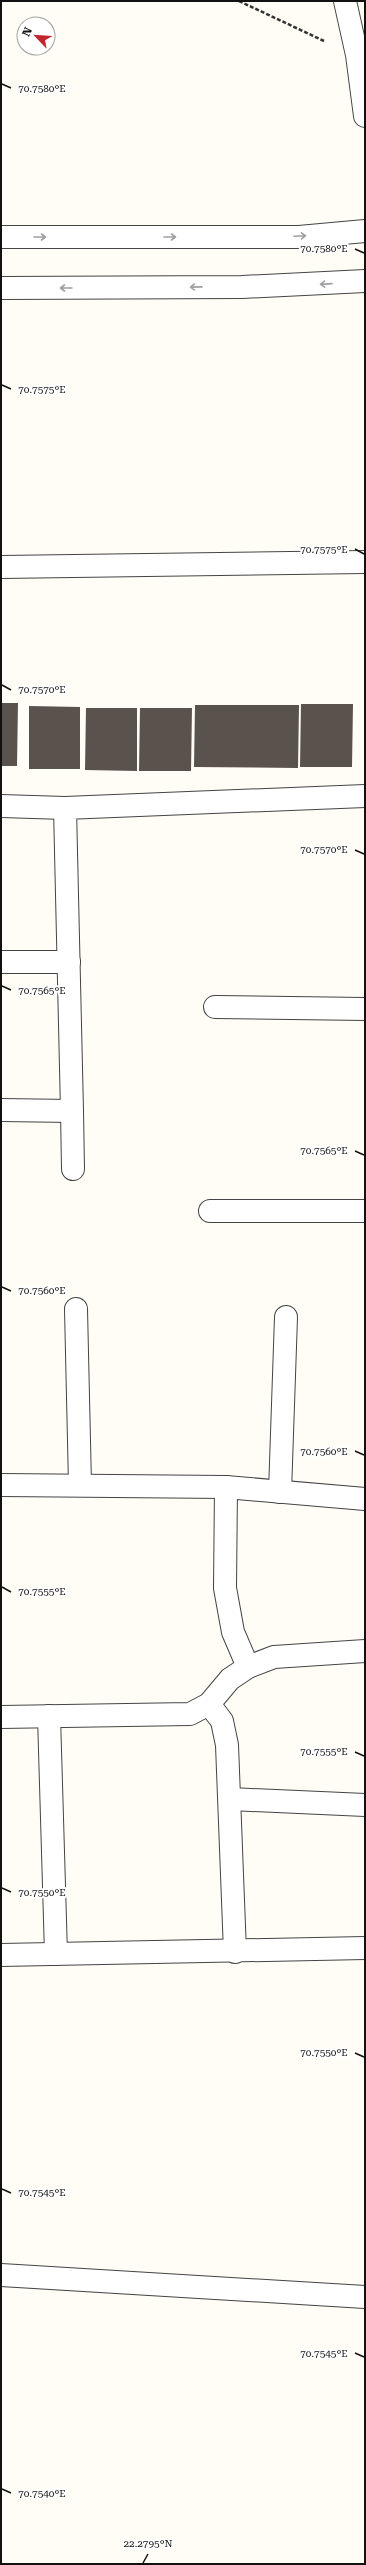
<svg xmlns="http://www.w3.org/2000/svg" width="366" height="2565" font-family="'Roboto Serif',serif">
<style>
.building{fill:#5a524d}
.lines{fill:none;stroke-linecap:round;stroke-linejoin:round}
.minor-casing{stroke:#444;stroke-width:24}
.tertiary-casing{stroke:#444;stroke-width:24}
.path{stroke:#333;stroke-width:2.5;stroke-dasharray:4 2;stroke-linecap:butt}
.minor{stroke:#fff;stroke-width:22}
.tertiary{stroke:#fff;stroke-width:22}
.oneway{stroke:#a0a0a0}
.ticks{fill:none;stroke:#111;stroke-width:1.5}
.ticks-label{font-size:10px;text-anchor:middle;fill:#111;stroke:#fff;stroke-width:4;stroke-linejoin:round;paint-order:stroke}
</style>
<rect width="100%" height="100%" fill="#fffdf5"/>
<g class="building">
<polygon points="1,703 18,703 17,766 1,766"/>
<polygon points="301,704 353,704 352,767 300,767"/>
<polygon points="195,705 247,705 247,753 247,705 299,705 298,768 194,767"/>
<polygon points="29,706 80,707 80,769 29,769"/>
<polygon points="86,708 137,708 137,771 85,770"/>
<polygon points="140,708 192,708 191,771 139,771"/>
</g>
<g class="lines">
<g class="minor-casing">
<g id="minor">
<polyline points="345,1 357,55 365,116"/>
<polyline points="1,567 365,562"/>
<polyline points="1,806 65,808"/>
<polyline points="1,962 69,962"/>
<polyline points="215,1007 365,1009"/>
<polyline points="1,1110 72,1111 65,808 365,796"/>
<polyline points="72,1111 73,1169"/>
<polyline points="210,1211 365,1211"/>
<polyline points="76,1309 80,1485"/>
<polyline points="1,1485 226,1487 365,1499"/>
<polyline points="226,1487 225,1588 233,1632 248,1667"/>
<polyline points="280,1492 286,1317"/>
<polyline points="209,1704 222,1721 227,1745 235,1952"/>
<polyline points="49,1716 56,1954"/>
<polyline points="1,1717 190,1714 209,1704 230,1679 248,1667 274,1657 365,1651"/>
<polyline points="230,1799 365,1805"/>
<polyline points="1,1955 365,1948"/>
<polyline points="1,2275 365,2297"/>
</g>
</g>
<g class="tertiary-casing">
<g id="tertiary">
<polyline points="1,237 299,237 365,231"/>
<polyline points="1,288 242,287 365,281"/>
</g>
</g>
<polyline class="path" points="239,1 324,41"/>
<use href="#minor" class="minor"/>
<use href="#tertiary" class="tertiary"/>
</g>
<defs><path id="oneway-shaft" d="M-6 0H5M1.5-3L5.5 0L1.5 3" fill="none" stroke-width="1.6" stroke-linecap="round" stroke-linejoin="round"/></defs>
<g class="oneway">
<use href="#oneway-shaft" transform="translate(300 236) rotate(-3)"/>
<use href="#oneway-shaft" transform="translate(40 237)"/>
<use href="#oneway-shaft" transform="translate(170 237)"/>
<use href="#oneway-shaft" transform="translate(326 284) rotate(176)"/>
<use href="#oneway-shaft" transform="translate(196 287) rotate(179)"/>
<use href="#oneway-shaft" transform="translate(66 288) rotate(180)"/>
</g>
<path class="ticks" d="M2 84 11 88M355 249 364 253M2 385 11 389M355 549 364 554M2 685 11 690M355 850 364 854M2 986 11 990M355 1151 364 1155M2 1287 11 1291M355 1451 364 1455M2 1587 11 1592M355 1752 364 1756M2 1888 11 1892M355 2053 364 2057M2 2189 11 2193M355 2353 364 2357M2 2489 11 2493M143 2563 148 2554"/>
<g class="ticks-label">
<text x="42" y="92">70.7580°E</text>
<text x="324" y="252">70.7580°E</text>
<text x="42" y="393">70.7575°E</text>
<text x="324" y="553">70.7575°E</text>
<text x="42" y="693">70.7570°E</text>
<text x="324" y="853">70.7570°E</text>
<text x="42" y="994">70.7565°E</text>
<text x="324" y="1154">70.7565°E</text>
<text x="42" y="1294">70.7560°E</text>
<text x="324" y="1455">70.7560°E</text>
<text x="42" y="1595">70.7555°E</text>
<text x="324" y="1755">70.7555°E</text>
<text x="42" y="1896">70.7550°E</text>
<text x="324" y="2056">70.7550°E</text>
<text x="42" y="2196">70.7545°E</text>
<text x="324" y="2357">70.7545°E</text>
<text x="42" y="2497">70.7540°E</text>
<text x="148" y="2547">22.2795°N</text>
</g>
<rect width="366" height="2565" fill="none" stroke="#111111" stroke-width="4"/>
<g transform="translate(36 36) rotate(295)"><circle r="19" fill="#ffffff" stroke="#a0a0a0"/>
<path d="M0-3L7 15L0 10L-7 15Z" fill="#c4262e"/>
<text y="-6" font-size="11" font-weight="bold" text-anchor="middle" fill="#111111">N</text>
</g>
</svg>
